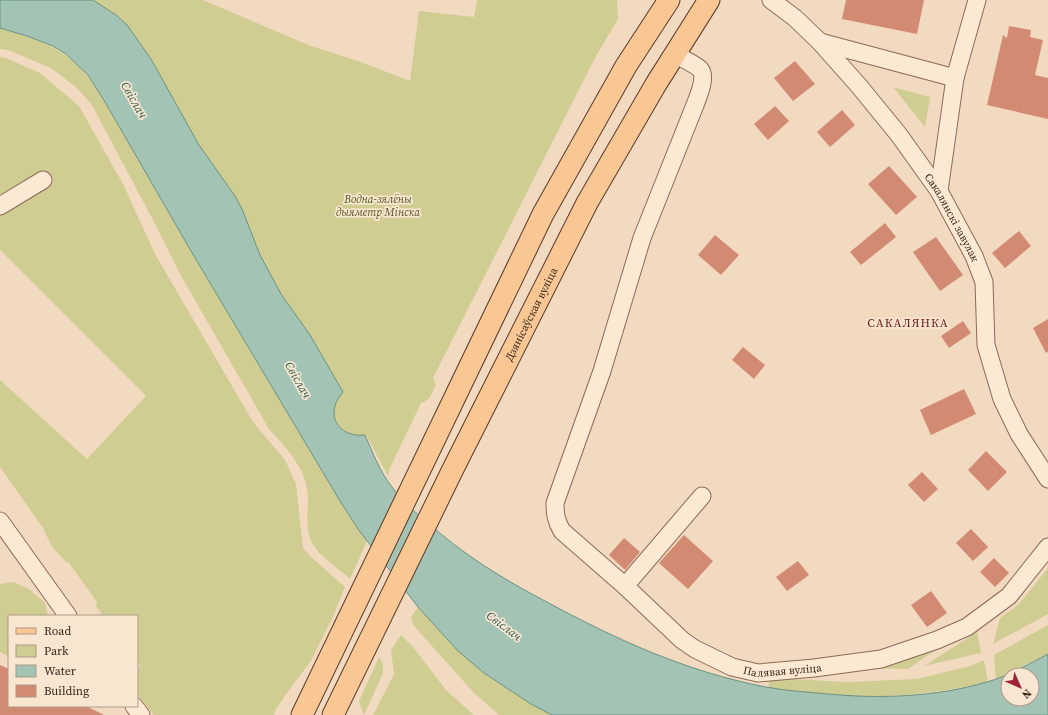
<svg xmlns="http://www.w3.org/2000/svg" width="1048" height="715" font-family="'Source Serif 4',serif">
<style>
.green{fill:#d0cd93}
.water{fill:#a3c3b4;stroke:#699281;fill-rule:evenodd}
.building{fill:#d38a72}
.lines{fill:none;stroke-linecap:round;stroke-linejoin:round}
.minor-casing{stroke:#8c6956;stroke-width:19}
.major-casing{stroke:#59382b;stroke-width:23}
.minor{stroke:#fce9d4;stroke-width:17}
.major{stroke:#f8c794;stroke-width:21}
.labels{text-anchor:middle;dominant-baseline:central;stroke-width:3.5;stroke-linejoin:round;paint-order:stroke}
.park-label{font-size:11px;font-style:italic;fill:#545921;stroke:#f8e6d0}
.street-label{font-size:11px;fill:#3a251c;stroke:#f8e6d0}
.water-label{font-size:12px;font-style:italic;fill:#2a5c50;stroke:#f8e6d0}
.neighbourhood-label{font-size:12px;letter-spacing:1px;fill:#6b1a18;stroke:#f8e6d0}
</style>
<rect width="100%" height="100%" fill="#f2dac0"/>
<g class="green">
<path d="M93 0H203L308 45 361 62 410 81 419 11 474 17 477 0H617L618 19 596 56 433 378 436 385C431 394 431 400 421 403L390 468 388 476 366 435C338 438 324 414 343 392L310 335 281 294 260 255 242 209 235 196 199 145 151 59 127 25 116 15Z"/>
<path d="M0 28C43 41 70 49 97 88L191 251 340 501 367 541 350 579C339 569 319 556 312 543 305 529 308 512 308 497 307 469 287 449 269 429L180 274 155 224 92 105 77 88 51 68 8 50 0 49Z"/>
<polygon points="0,57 6,58 40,73 79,106 123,184 155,254 253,422 285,460 296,484 303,548 310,556 345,587 332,619 311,661 292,686 276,709 274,715 154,715 137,694 137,671 140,666 137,661 137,616 103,616 96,606 97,602 69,563 66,562 51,545 43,528 0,467 0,380 87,459 146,396 0,250"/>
<polygon points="893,87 930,97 925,127"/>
<polygon points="1048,568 1048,614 993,644 1000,618 1019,604"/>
<polygon points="14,582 29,589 45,603 48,616 9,616 9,657 0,652 0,584"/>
<polygon points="418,607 458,651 484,673 531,704 552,715 499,715 474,693 414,626 411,617"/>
<polygon points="1048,625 1048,654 996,679 994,655"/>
<polygon points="977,632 981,653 924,666"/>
<polygon points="401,635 413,647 446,690 474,715 373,715 394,674 391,650"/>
<polygon points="947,642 908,669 852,668"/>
<polygon points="379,657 383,664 383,673 364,715 359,701"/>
<path d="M984 660 988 682C945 692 901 697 857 697 827 696 797 691 768 688L770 678 848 682 917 679 970 666Z"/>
</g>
<path class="water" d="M0 0H93L116 15 127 25 151 59 199 145 235 196 242 209 260 255 281 294 310 335 343 392C324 413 337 438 365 435 373 453 380 472 392 487 402 501 415 512 428 523 464 555 503 579 545 601 615 639 687 672 766 687 787 691 808 692 828 694 881 699 936 697 987 682 1008 676 1029 664 1048 654V715H552L531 704 484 673 458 651 418 607 358 529 340 501 191 251 105 102 88 75 66 54 53 46 27 36 0 28ZM1008 675H1032V699H1008Z"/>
<g class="building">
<polygon points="846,0 924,0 917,34 842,19"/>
<polygon points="1009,26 1031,30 1030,37 1043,40 1035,75 1048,78 1048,119 987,105 1003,35 1007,38"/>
<polygon points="795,61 815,84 793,101 774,78"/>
<polygon points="775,106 789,121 768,140 754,124"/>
<polygon points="842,110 855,125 830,147 817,132"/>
<polygon points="889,166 917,197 896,215 868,184"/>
<polygon points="885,223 896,237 861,265 850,252"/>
<polygon points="1019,231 1031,246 1005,268 992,253"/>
<polygon points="715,235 739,255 721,275 698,255"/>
<polygon points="936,237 963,275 940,291 913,252"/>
<polygon points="1048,319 1048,352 1046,353 1033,328"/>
<polygon points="963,321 971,333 949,348 941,336"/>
<polygon points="743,347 765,365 754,379 732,360"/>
<polygon points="964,389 976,414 931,435 920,410"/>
<polygon points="986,451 1007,472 988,491 968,470"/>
<polygon points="922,472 938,489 924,502 908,485"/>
<polygon points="971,529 988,547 973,561 956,543"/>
<polygon points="684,535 713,561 688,589 659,563"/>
<polygon points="624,538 640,552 625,570 609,555"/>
<polygon points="994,558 1009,573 995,587 980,572"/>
<polygon points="798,561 809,575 787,591 776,577"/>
<polygon points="931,591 947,613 927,627 911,605"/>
<polygon points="0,665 9,669 9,706 86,706 104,715 0,715"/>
</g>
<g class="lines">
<g class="minor-casing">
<g id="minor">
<path id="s1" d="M771 0 795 18 820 42 859 86 899 135 939 191 974 256 984 282 986 345 1002 399 1019 434 1048 479"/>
<polyline points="820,42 955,78 977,0"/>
<polyline points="939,191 955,78"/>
<polyline points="0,206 43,180"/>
<path id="s2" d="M702 496 625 586 682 640 695 649 732 667 758 673 814 668 881 659 937 640 967 627 1009 596 1048 547"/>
<polyline points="0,521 68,616"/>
<path d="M625 586 562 531C556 521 555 514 555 503L602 371 642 238 695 105C698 97 707 77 700 69 695 64 681 58 675 54"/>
<polyline points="134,706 141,715"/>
</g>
</g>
<g class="major-casing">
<g id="major">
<polyline points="302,715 543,214 626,66 669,0"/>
<path id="s3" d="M333 715 453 469 587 203 656 84 709 0"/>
</g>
</g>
<use href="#minor" class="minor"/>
<use href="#major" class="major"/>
</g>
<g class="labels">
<g class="park-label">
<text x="378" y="199">Водна-зялёны<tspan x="378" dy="13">дыяметр Мінска</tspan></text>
</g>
<g class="street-label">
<text stroke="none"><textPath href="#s1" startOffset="285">Сакалянскі завулак</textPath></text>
<text stroke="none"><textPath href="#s3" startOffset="447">Дзянісаўская вуліца</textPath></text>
<text stroke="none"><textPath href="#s2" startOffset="305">Палявая вуліца</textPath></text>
</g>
<g class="water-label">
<text transform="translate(134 100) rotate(60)">Свіслач</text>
<text transform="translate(298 380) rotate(60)">Свіслач</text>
<text transform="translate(504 626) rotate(37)">Свіслач</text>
</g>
<g class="neighbourhood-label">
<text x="908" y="323">САКАЛЯНКА</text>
</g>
</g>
<rect x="8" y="615" width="130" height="92" fill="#f8e6d0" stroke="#ac9988"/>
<rect x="16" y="628" width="20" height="6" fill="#f8c794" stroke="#ac9988"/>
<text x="44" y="635" font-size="12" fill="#3a251c">Road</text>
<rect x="16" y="645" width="20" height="12" fill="#d0cd93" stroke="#ac9988"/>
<text x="44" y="655" font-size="12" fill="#3a251c">Park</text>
<rect x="16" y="665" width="20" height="12" fill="#a3c3b4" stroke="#ac9988"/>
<text x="44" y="675" font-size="12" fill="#3a251c">Water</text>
<rect x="16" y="685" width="20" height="12" fill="#d38a72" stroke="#ac9988"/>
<text x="44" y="695" font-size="12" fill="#3a251c">Building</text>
<g transform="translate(1020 687) rotate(135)"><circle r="19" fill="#f8e6d0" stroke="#ac9988"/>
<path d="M0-3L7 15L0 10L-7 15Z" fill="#a02138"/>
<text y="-6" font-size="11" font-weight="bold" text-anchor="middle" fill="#3a251c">N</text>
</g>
</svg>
